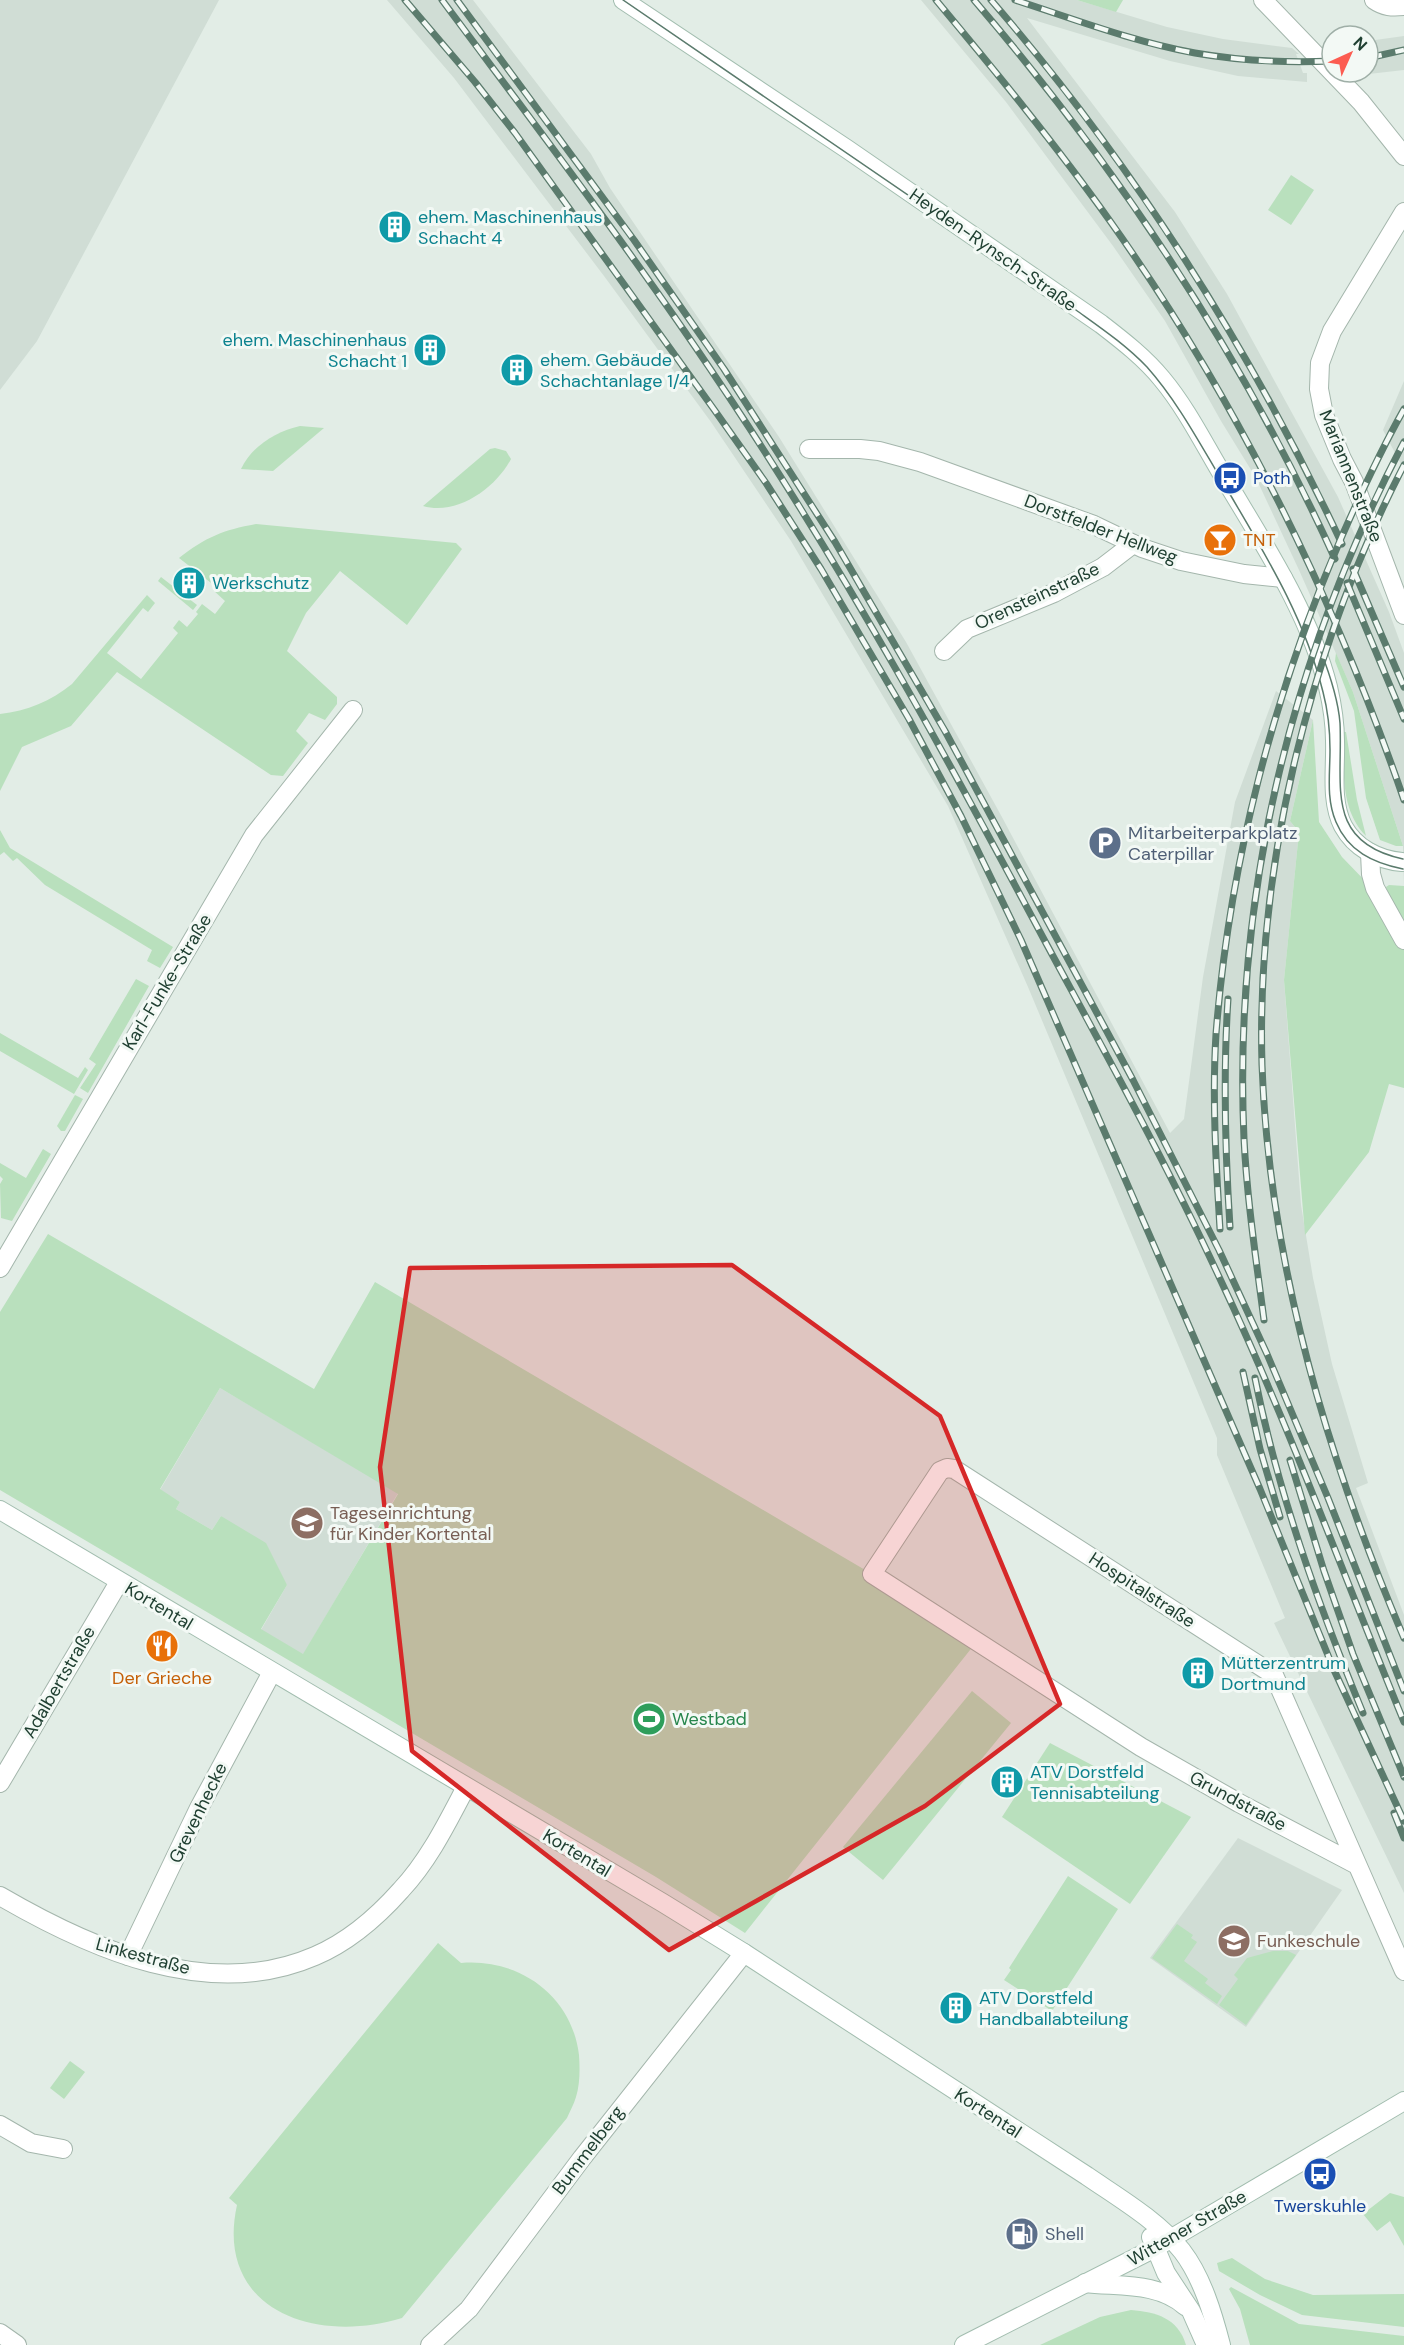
<svg xmlns="http://www.w3.org/2000/svg" width="1404" height="2345" font-family="'DM Sans',sans-serif">
<style>
.built{fill:#d0ddd5}
.green{fill:#b9e0bd;fill-rule:evenodd}
.lines{fill:none;stroke-linecap:round;stroke-linejoin:round}
.street-casing{stroke:#a4b6ac;stroke-width:20}
.secondary-casing{stroke:#a2bdaf;stroke-width:20}
.street{stroke:#fff;stroke-width:18}
.secondary{stroke:#fff;stroke-width:18}
.tram{stroke:#5b7b6d;stroke-width:1.5}
.rail-casing{stroke:#5b7b6d;stroke-width:7}
.rail{stroke:#f3f9f5;stroke-width:4.5;stroke-dasharray:14;stroke-linecap:butt}
.marked{fill:#d62828;fill-opacity:0.2;stroke:#d62828;stroke-width:4.5;stroke-linejoin:round}
.labels{text-anchor:middle;dominant-baseline:central;stroke-width:6;stroke-linejoin:round;paint-order:stroke}
.culture-label{font-size:18px;fill:#0d838f;stroke:#f3f9f5;text-anchor:start}
.street-label{font-size:18px;fill:#204032;stroke:#f3f9f5}
.transit-label{font-size:18px;fill:#164399;stroke:#f3f9f5;text-anchor:start}
.food-label{font-size:18px;fill:#c56008;stroke:#f3f9f5;text-anchor:start}
.service-label{font-size:18px;fill:#4e5e75;stroke:#f3f9f5;text-anchor:start}
.education-label{font-size:18px;fill:#785e54;stroke:#f3f9f5;text-anchor:start}
.leisure-label{font-size:18px;fill:#27864d;stroke:#f3f9f5;text-anchor:start}
</style>
<rect width="100%" height="100%" fill="#e2ede6"/>
<g class="built">
<polygon points="0,0 219,0 37,341 0,390"/>
<polygon points="387,0 473,0 591,154 610,188 779,437 906,642 1003,819 1170,1133 1184,1119 1203,977 1235,802 1276,691 1313,720 1290,821 1299,832 1284,980 1301,1205 1313,1278 1332,1364 1368,1483 1356,1488 1404,1615 1404,1893 1274,1623 1285,1618 1217,1455 1217,1438 1028,987 948,806 791,541 711,422 604,276 454,78"/>
<polygon points="921,0 1077,0 1167,27 1223,39 1292,48 1299,54 1296,54 1303,73 1307,73 1307,82 1238,76 1170,61 1027,18 1175,212 1227,294 1338,497 1389,612 1404,653 1404,886 1403,846 1353,692 1299,570 1256,478 1221,421 1165,321 1113,246 1006,102"/>
<polygon points="1404,36 1404,70 1351,76 1345,72 1368,72 1368,41"/>
<polygon points="1404,381 1404,470 1383,430"/>
<polygon points="220,1388 398,1493 303,1655 261,1630 287,1585 221,1516 212,1530 176,1509 180,1502 160,1490"/>
<polygon points="1238,1838 1342,1890 1246,2027 1150,1958"/>
</g>
<g class="green">
<polygon points="1077,0 1123,0 1116,12"/>
<polygon points="1291,175 1314,190 1291,225 1268,210"/>
<path d="M300 426 324 428 273 471 241 469C252 446 275 432 300 426Z"/>
<path d="M495 448 506 451 511 459C496 488 457 516 423 506L490 449Z"/>
<path d="M256 524 456 543 462 549 407 625 340 571 306 613 287 651 337 697V704L325 720 309 713 296 731 308 743 283 776 271 775 117 672 71 726 22 747 0 791V714C27 711 51 701 72 684L147 595 155 603 148 612 143 608 107 653 141 679 178 633 173 628 179 620 187 627 198 614 196 612 202 604 215 614 225 601 213 590 215 586 179 558C206 537 223 530 256 524Z"/>
<polygon points="161,577 197,605 193,610 158,581"/>
<polygon points="1336,653 1353,692 1403,846 1396,846 1380,840 1366,798 1354,711 1335,661"/>
<polygon points="1313,720 1319,822 1342,857 1369,885 1398,934 1404,950 1404,1088 1389,1084 1369,1152 1305,1235 1284,980 1299,832 1290,821"/>
<path d="M1344 732H1346L1357 800 1366 836C1339 808 1344 769 1344 732Z"/>
<polygon points="0,830 10,848 173,947 160,968 147,961 152,950 45,885 17,858 13,861 4,852 0,855"/>
<polygon points="1389,885 1404,886 1404,921 1387,891 1386,887"/>
<polygon points="136,979 149,986 88,1093 80,1088 96,1064 89,1059"/>
<polygon points="0,1033 78,1078 85,1067 88,1070 74,1094 0,1051"/>
<polygon points="75,1095 83,1099 65,1131 61,1131 57,1126"/>
<polygon points="43,1149 51,1154 12,1221 1,1218 0,1184 3,1179 0,1176 0,1163 26,1178"/>
<path d="M48 1234 314 1389 375 1282 872 1574 974 1645 745 1933 656 1877 0 1490V1312ZM220 1388 398 1494 303 1654 261 1629 287 1585 266 1543 221 1516 212 1530 176 1509 180 1502 160 1489Z"/>
<polygon points="972,1691 1011,1723 883,1880 843,1847"/>
<polygon points="1050,1743 1191,1817 1130,1904 1002,1817"/>
<polygon points="1068,1876 1118,1909 1052,2011 1004,1980 1011,1970 1009,1968"/>
<polygon points="1177,1924 1193,1935 1191,1938 1197,1942 1184,1961 1208,1979 1205,1983 1222,1996 1217,2004 1152,1958"/>
<path d="M438 1943 461 1963C520 1958 572 1996 579 2055 580 2069 580 2084 576 2097 574 2104 570 2111 567 2118L402 2318C314 2345 214 2309 237 2205L229 2198Z"/>
<polygon points="1273,1951 1288,1951 1296,1955 1246,2025 1219,2005 1238,1979 1234,1975 1247,1958"/>
<polygon points="70,2061 85,2072 64,2099 50,2088"/>
<polygon points="1390,2193 1404,2197 1404,2246 1390,2221 1377,2231 1363,2214"/>
<polygon points="1232,2258 1265,2279 1313,2295 1404,2294 1404,2327 1302,2315 1260,2295 1219,2271 1217,2263"/>
<polygon points="1231,2287 1299,2324 1404,2336 1404,2345 1250,2345 1240,2309 1229,2289"/>
<path d="M1131 2310C1156 2312 1178 2318 1186 2345H1040L1100 2317Z"/>
</g>
<g class="lines">
<g class="street-casing">
<g id="street">
<polyline points="1263,0 1361,102 1404,156"/>
<path d="M1374 0C1384 7 1392 7 1404 6"/>
<polyline points="1404,212 1332,331 1320,363 1319,389 1324,415 1342,459 1354,482 1404,615"/>
<polyline points="809,449 860,449 879,451 920,462 1094,525 1142,548 1181,561 1244,574 1283,578"/>
<polyline points="944,651 967,629 1054,593 1103,567 1133,544"/>
<polyline points="1370,853 1371,874 1375,888 1404,940"/>
<polyline points="0,1268 254,835 353,710"/>
<polyline points="0,1783 119,1582"/>
<polyline points="1355,1864 1239,1803 1141,1747 872,1574 940,1471 947,1468 954,1469 1274,1675 1404,1971"/>
<path d="M0 1896C91 1949 209 2002 315 1956 348 1942 377 1917 401 1890 429 1860 447 1823 466 1787"/>
<polyline points="128,1956 199,1808 272,1672"/>
<polyline points="0,2125 31,2143 63,2149"/>
<polyline points="0,2333 17,2345"/>
<polyline points="430,2345 469,2309 582,2158 744,1953"/>
</g>
</g>
<g class="secondary-casing">
<g id="secondary">
<path d="M623 0 847 149 1101 324C1123 341 1145 358 1162 379 1187 409 1205 446 1225 479 1264 545 1309 612 1328 687 1332 704 1335 722 1335 741 1336 769 1330 800 1343 826 1355 848 1378 860 1402 862"/>
<path d="M0 1510 663 1903 744 1953 1087 2176C1119 2198 1157 2220 1182 2251 1202 2277 1213 2314 1221 2345"/>
<polyline points="1151,2237 1166,2273 1191,2311 1206,2345"/>
<path d="M1085 2283C1119 2287 1158 2282 1185 2306"/>
<polyline points="964,2345 1155,2248 1404,2101"/>
</g>
</g>
<use href="#street" class="street"/>
<use href="#secondary" class="secondary"/>
<g class="tram">
<path d="M623 0 1076 310C1101 328 1126 345 1147 367 1178 402 1200 444 1224 484 1263 551 1304 615 1323 692 1328 711 1330 730 1330 750 1330 774 1326 799 1336 822 1348 851 1373 863 1403 869"/>
<path d="M1321 652C1330 675 1338 698 1340 723 1343 785 1324 842 1403 859"/>
</g>
<g class="rail-casing">
<g id="rail">
<polyline points="405,0 475,82 515,133 713,408 766,483 821,569 909,719 961,816 1021,940 1260,1489 1334,1670 1404,1821"/>
<path d="M442 0C541 133 642 265 733 403 849 578 949 761 1047 945 1107 1056 1168 1166 1221 1281 1289 1425 1343 1574 1404 1722"/>
<polyline points="457,0 634,240 724,369 835,542 945,731 1133,1080 1219,1250 1267,1354 1328,1498 1404,1691"/>
<path d="M936 0C996 72 1056 145 1110 221 1235 397 1334 596 1404 800"/>
<path d="M974 0C1119 169 1243 356 1335 559"/>
<path d="M991 0C1132 163 1250 348 1342 544"/>
<path d="M1015 0C1074 19 1134 42 1195 53 1241 61 1286 63 1332 61"/>
<polyline points="1368,58 1404,50"/>
<path d="M1404 465C1311 645 1256 862 1262 1065 1269 1262 1327 1458 1404 1638"/>
<polyline points="1353,569 1404,687"/>
<polyline points="1347,583 1404,719"/>
<path d="M1228 999C1223 1075 1225 1150 1230 1227"/>
<path d="M1220 1229C1216 1164 1212 1099 1216 1034 1229 864 1274 692 1342 536 1361 493 1381 450 1404 409"/>
<path d="M1264 1320C1256 1259 1247 1199 1244 1139 1233 895 1291 657 1404 442"/>
<polyline points="1243,1372 1260,1449 1280,1517"/>
<path d="M1255 1378C1278 1493 1318 1604 1363 1713"/>
<polyline points="1290,1460 1324,1571 1353,1654 1404,1777"/>
<polyline points="1394,1813 1404,1838"/>
</g>
</g>
<use href="#rail" class="rail"/>
</g>
<path class="marked" d="M732 1265 940 1416 1060 1704 925 1806 669 1950 412 1751 380 1467 410 1268Z"/>
<defs>
<g id="building-disc" transform="scale(1.725)"><circle r="9.5" fill="#0f9aa8" stroke="#f3f9f5"/><path d="M-4-6H4V6H1V3H-1V6H-4ZM-2.5-4.3h1.7v1.8h-1.7ZM.8-4.3h1.7v1.8H.8ZM-2.5-1h1.7V.8h-1.7ZM.8-1h1.7V.8H.8Z" fill="#fff"/></g>
<g id="bus-disc" transform="scale(1.725)"><circle r="9.5" fill="#1a4fb4" stroke="#f3f9f5"/><path d="M-5-6H5V4H4V6H2V4H-2V6H-4V4H-5ZM-3.5-4V0h7V-4ZM-3.5 1.2v1.5H-2V1.2ZM2 1.2v1.5H3.5V1.2Z" fill="#fff"/></g>
<g id="bar-disc" transform="scale(1.725)"><circle r="9.5" fill="#e8710a" stroke="#f3f9f5"/><path d="M-6-5H6L.8 .8V4.5H3.5V6h-7V4.5H-.8V.8Z" fill="#fff"/></g>
<g id="parking-disc" transform="scale(1.725)"><circle r="9.5" fill="#5c6f8a" stroke="#f3f9f5"/><path d="M-3.5-5.5H1a3.5 3.5 0 0 1 0 7H-1V5.5H-3.5ZM-1-3.4V-.6H.8a1.4 1.4 0 0 0 0-2.8Z" fill="#fff"/></g>
<g id="school-disc" transform="scale(1.725)"><circle r="9.5" fill="#8d6e63" stroke="#f3f9f5"/><path d="M0-5L7-2L0 1L-7-2ZM-4 1L0 2.5L4 1V4Q0 6-4 4Z" fill="#fff"/></g>
<g id="restaurant-disc" transform="scale(1.725)"><circle r="9.5" fill="#e8710a" stroke="#f3f9f5"/><path d="M-5-6h1v4h1v-4h1v4h1v-4h1v5L-1.5 .5V6h-2V.5L-5-1ZM5-6V6H3V1.5H1.5Q1.5-4 5-6Z" fill="#fff"/></g>
<g id="stadium-disc" transform="scale(1.725)"><circle r="9.5" fill="#2e9e5b" stroke="#f3f9f5"/><path d="M0-5a6.5 5 0 1 0 0 10a6.5 5 0 1 0 0-10ZM-3.5-1.8h7v3.6h-7Z" fill="#fff"/></g>
<g id="fuel-disc" transform="scale(1.725)"><circle r="9.5" fill="#5c6f8a" stroke="#f3f9f5"/><path d="M-5.5-6h7V0h2V4h1.3V-2.5L3-4.5l.8-.8L6-3V5H2.5V1h-1V6h-7ZM-4.2-4.7v3.2H.2V-4.7Z" fill="#fff"/></g>
</defs>
<g fill-rule="evenodd">
<use href="#building-disc" x="395" y="227"/>
<use href="#building-disc" x="430" y="350"/>
<use href="#building-disc" x="517" y="370"/>
<use href="#bus-disc" x="1230" y="478"/>
<use href="#bar-disc" x="1220" y="540"/>
<use href="#building-disc" x="189" y="583"/>
<use href="#parking-disc" x="1105" y="843"/>
<use href="#school-disc" x="307" y="1523"/>
<use href="#restaurant-disc" x="162" y="1646"/>
<use href="#building-disc" x="1198" y="1673"/>
<use href="#stadium-disc" x="649" y="1719"/>
<use href="#building-disc" x="1007" y="1782"/>
<use href="#school-disc" x="1234" y="1941"/>
<use href="#building-disc" x="956" y="2008"/>
<use href="#bus-disc" x="1320" y="2174"/>
<use href="#fuel-disc" x="1022" y="2234"/>
</g>
<g class="labels">
<g class="culture-label">
<text x="418" y="217">ehem. Maschinenhaus<tspan x="418" dy="21">Schacht 4</tspan></text>
<text x="407" y="340" text-anchor="end">ehem. Maschinenhaus<tspan x="407" dy="21">Schacht 1</tspan></text>
<text x="540" y="360">ehem. Gebäude<tspan x="540" dy="21">Schachtanlage 1/4</tspan></text>
<text x="212" y="583">Werkschutz</text>
<text x="1221" y="1663">Mütterzentrum<tspan x="1221" dy="21">Dortmund</tspan></text>
<text x="1030" y="1772">ATV Dorstfeld<tspan x="1030" dy="21">Tennisabteilung</tspan></text>
<text x="979" y="1998">ATV Dorstfeld<tspan x="979" dy="21">Handballabteilung</tspan></text>
</g>
<g class="street-label">
<text transform="translate(993 250) rotate(35)">Heyden-Rynsch-Straße</text>
<text transform="translate(1351 476) rotate(68)">Mariannenstraße</text>
<text transform="translate(1101 529) rotate(21)">Dorstfelder Hellweg</text>
<text transform="translate(1037 596) rotate(-25)">Orensteinstraße</text>
<text transform="translate(167 982) rotate(-59)">Karl-Funke-Straße</text>
<text transform="translate(1142 1590) rotate(33)">Hospitalstraße</text>
<text transform="translate(159 1606) rotate(31)">Kortental</text>
<text transform="translate(59 1682) rotate(-60)">Adalbertstraße</text>
<text transform="translate(1238 1801) rotate(28)">Grundstraße</text>
<text transform="translate(198 1813) rotate(-64)">Grevenhecke</text>
<text transform="translate(577 1853) rotate(31)">Kortental</text>
<text transform="translate(143 1956) rotate(15)">Linkestraße</text>
<text transform="translate(988 2113) rotate(33)">Kortental</text>
<text transform="translate(588 2150) rotate(-53)">Bummelberg</text>
<text transform="translate(1187 2228) rotate(-30)">Wittener Straße</text>
</g>
<g class="transit-label">
<text x="1253" y="478">Poth</text>
<text x="1320" y="2206" text-anchor="middle">Twerskuhle</text>
</g>
<g class="food-label">
<text x="1243" y="540">TNT</text>
<text x="162" y="1678" text-anchor="middle">Der Grieche</text>
</g>
<g class="service-label">
<text x="1128" y="833">Mitarbeiterparkplatz<tspan x="1128" dy="21">Caterpillar</tspan></text>
<text x="1045" y="2234">Shell</text>
</g>
<g class="education-label">
<text x="330" y="1513">Tageseinrichtung<tspan x="330" dy="21">für Kinder Kortental</tspan></text>
<text x="1257" y="1941">Funkeschule</text>
</g>
<g class="leisure-label">
<text x="672" y="1719">Westbad</text>
</g>
</g>
<g transform="translate(1350 54) rotate(45)"><circle r="28" fill="#f3f9f5" stroke="#9fafa7" stroke-width="1.5"/>
<path d="M0-4.5L10 22L0 15L-10 22Z" fill="#fc5c51"/>
<text y="-9" font-size="16" font-weight="bold" text-anchor="middle" fill="#204032">N</text>
</g>
</svg>
